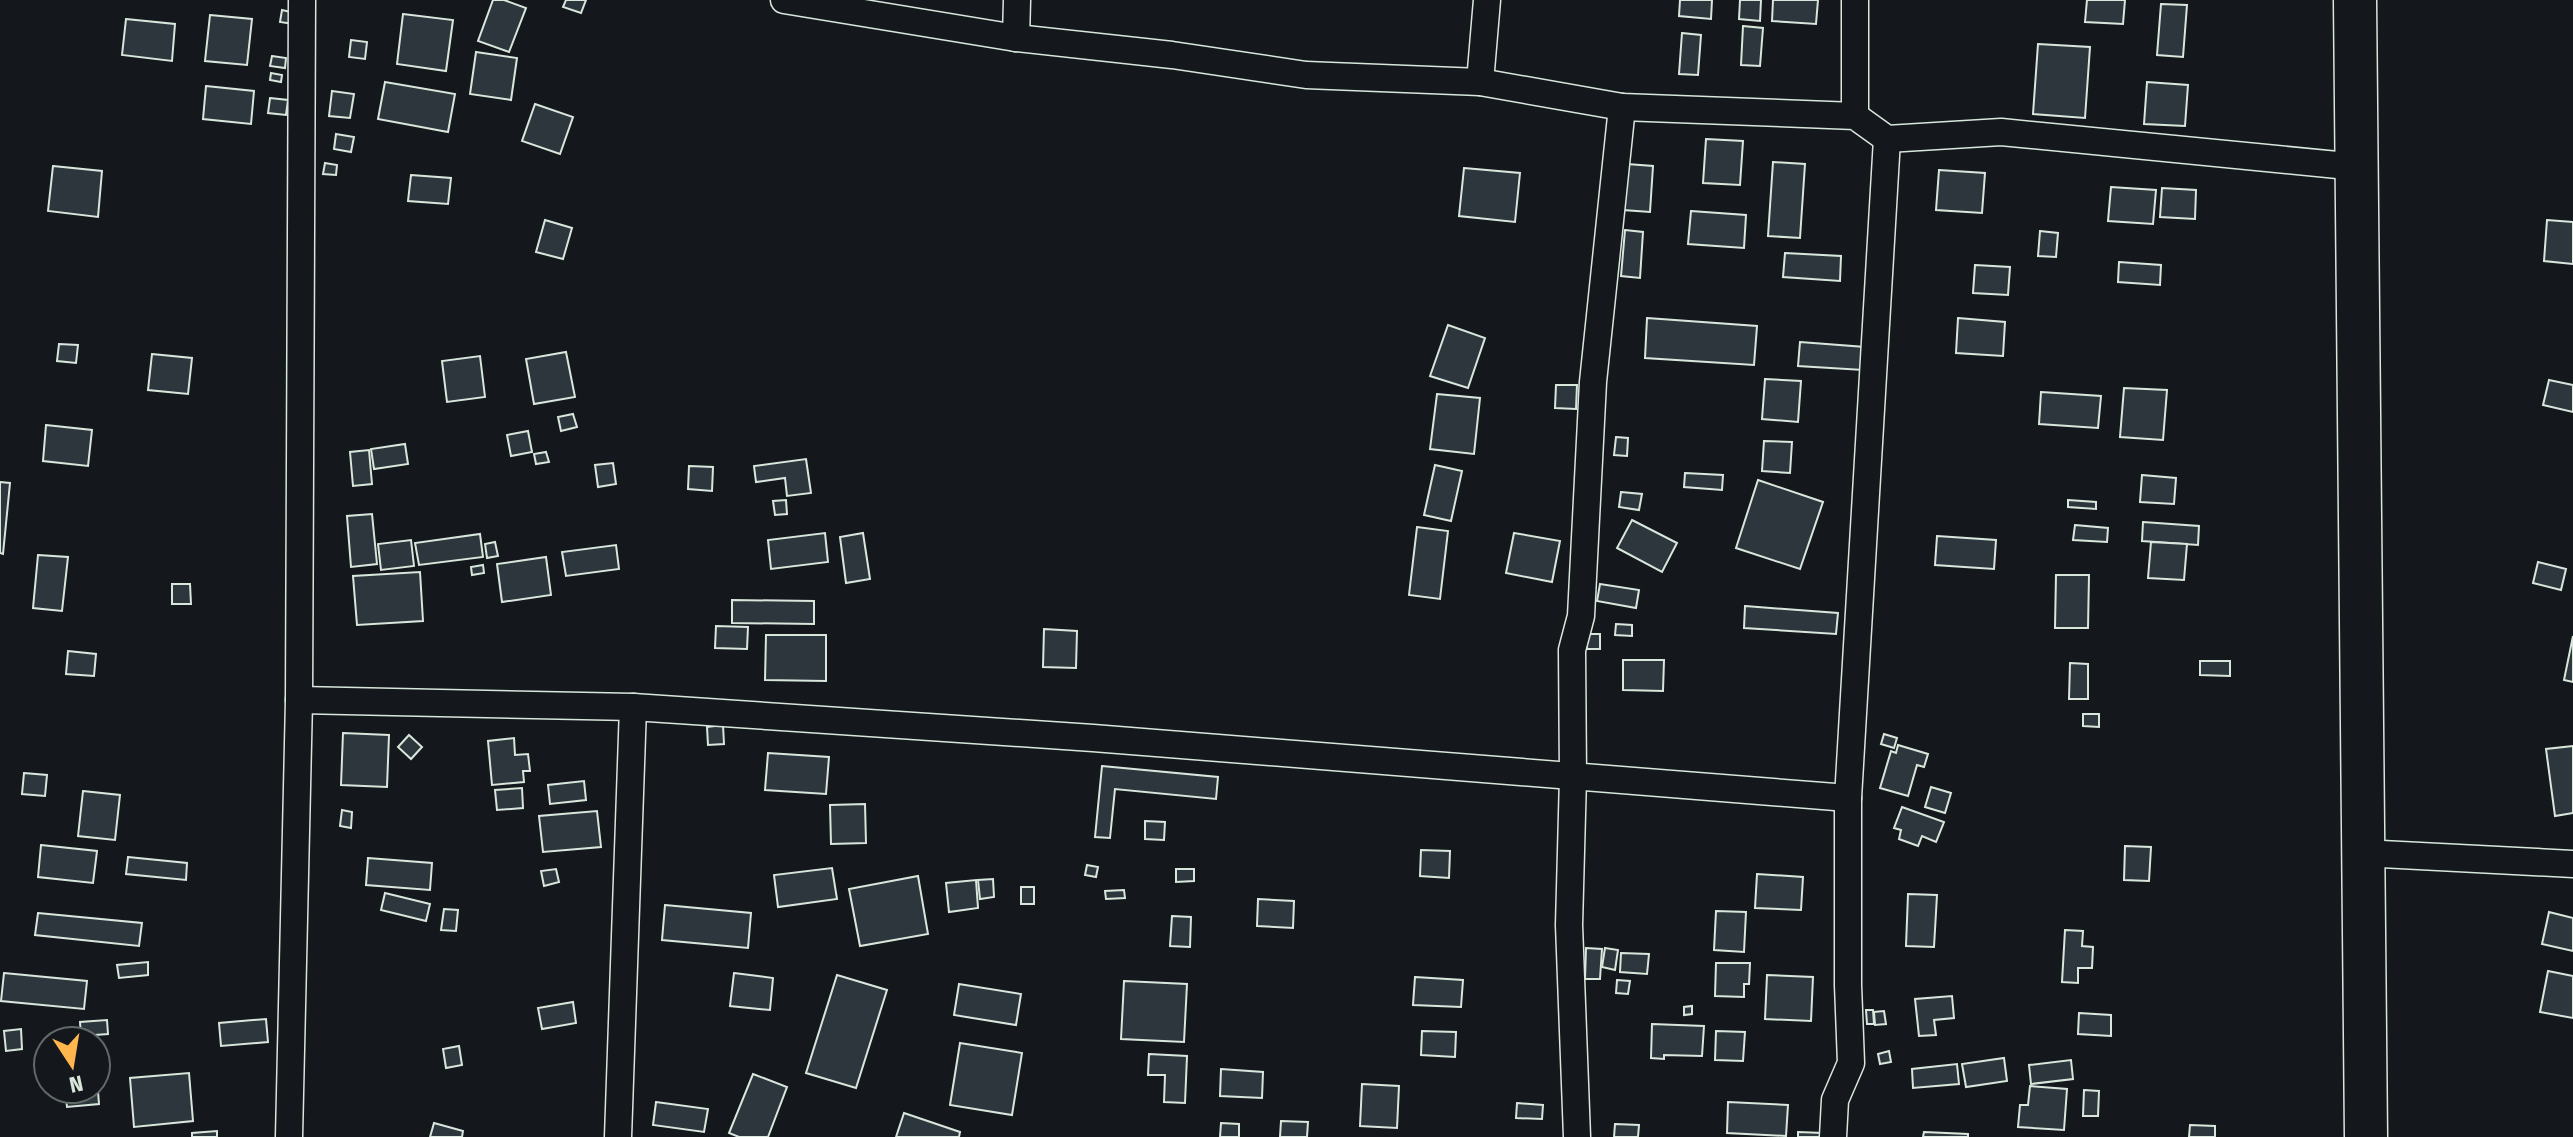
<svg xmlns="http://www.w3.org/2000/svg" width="2573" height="1137" font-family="'Fira Sans Condensed',sans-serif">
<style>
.building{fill:#2c363c;stroke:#d8e6dc;stroke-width:2}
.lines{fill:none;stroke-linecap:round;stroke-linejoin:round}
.minor-casing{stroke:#d8e6dc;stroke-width:29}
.trunk-casing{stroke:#d8e6dc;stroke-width:45}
.minor{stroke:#14181c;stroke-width:26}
.trunk{stroke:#14181c;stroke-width:42}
</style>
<rect width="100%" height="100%" fill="#14181c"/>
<g class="building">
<polygon points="493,0 504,0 526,8 509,52 478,41"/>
<polygon points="566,0 586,0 581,13 563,7"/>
<polygon points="1680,0 1712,0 1711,19 1679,16"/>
<polygon points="1740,0 1761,0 1760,21 1739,19"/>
<polygon points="1773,0 1818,0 1816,24 1772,21"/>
<polygon points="2087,0 2125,0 2123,24 2085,22"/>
<polygon points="2161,4 2187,5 2183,57 2157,55"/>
<polygon points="282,10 295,13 294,24 280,22"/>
<polygon points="403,14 453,20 446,71 397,64"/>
<polygon points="210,15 252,19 247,65 205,61"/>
<polygon points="126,19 175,24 172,61 122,55"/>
<polygon points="1743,26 1763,28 1760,66 1741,65"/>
<polygon points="1682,33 1701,35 1698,75 1679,74"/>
<polygon points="351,40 367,42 365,59 349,57"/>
<polygon points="2038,44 2090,47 2085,118 2033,114"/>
<polygon points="476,52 517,58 511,100 470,94"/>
<polygon points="272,56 286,58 285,68 270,66"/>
<polygon points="271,73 282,75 281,82 270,80"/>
<polygon points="385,82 455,94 448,132 378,119"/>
<polygon points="2147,82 2188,85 2185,126 2144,124"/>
<polygon points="206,86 254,91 251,124 203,119"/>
<polygon points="332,91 354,94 350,118 329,116"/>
<polygon points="270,98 288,100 286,115 268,113"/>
<polygon points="535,104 573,117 560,154 522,141"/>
<polygon points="336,134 354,137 351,152 334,149"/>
<polygon points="1706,139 1743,141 1740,185 1703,183"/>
<polygon points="1773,162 1805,164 1800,238 1768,236"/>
<polygon points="325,163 337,165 336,175 323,174"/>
<polygon points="1627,164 1653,166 1650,212 1623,210"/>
<polygon points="53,166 102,171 98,217 48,211"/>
<polygon points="1464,168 1520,173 1515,222 1459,216"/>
<polygon points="1939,170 1985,173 1982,213 1936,210"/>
<polygon points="411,175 451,178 448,204 408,201"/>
<polygon points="2111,187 2156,190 2153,224 2108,221"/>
<polygon points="2162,188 2196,190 2195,219 2160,217"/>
<polygon points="1691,211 1746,215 1744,248 1688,244"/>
<polygon points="545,220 572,228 563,259 536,252"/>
<polygon points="2547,220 2573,222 2573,264 2544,261"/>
<polygon points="1625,230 1643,232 1640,278 1621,276"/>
<polygon points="2040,231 2058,233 2056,257 2038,256"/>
<polygon points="1785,253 1841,256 1840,281 1783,277"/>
<polygon points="2119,262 2161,265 2160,285 2118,282"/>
<polygon points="1975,265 2010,267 2008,295 1973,293"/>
<polygon points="1647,318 1757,326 1754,365 1645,358"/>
<polygon points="1958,318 2005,322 2003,356 1956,353"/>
<polygon points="1448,325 1485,338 1468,388 1430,376"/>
<polygon points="1800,342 1865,347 1863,370 1798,366"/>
<polygon points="59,344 78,345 76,363 57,361"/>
<polygon points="566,352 575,397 534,404 526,359"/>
<polygon points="152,354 192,358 188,394 148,390"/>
<polygon points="480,356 485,397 447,402 442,361"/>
<polygon points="1765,379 1801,381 1798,422 1762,419"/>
<polygon points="2549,380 2573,385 2573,412 2543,405"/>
<polygon points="1556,385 1577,385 1576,409 1555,408"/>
<polygon points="2124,388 2167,390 2163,440 2120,437"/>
<polygon points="2041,392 2101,396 2098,428 2039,424"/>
<polygon points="1437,394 1480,398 1474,454 1430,449"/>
<polygon points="573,414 577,427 561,431 558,417"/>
<polygon points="46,425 92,430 88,466 43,461"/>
<polygon points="528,431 532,452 511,456 507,435"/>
<polygon points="1616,437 1628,438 1627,456 1614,455"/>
<polygon points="1764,441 1792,442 1790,473 1762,471"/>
<polygon points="405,444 408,464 374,469 371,449"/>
<polygon points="369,450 372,484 353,486 350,452"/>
<polygon points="546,452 549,462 536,464 534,454"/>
<polygon points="806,459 811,493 787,496 785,478 756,482 754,466"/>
<polygon points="613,463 616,484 598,487 595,465"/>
<polygon points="1435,465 1462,471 1451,521 1424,515"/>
<polygon points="689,466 713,467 712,491 688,489"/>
<polygon points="1685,473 1723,475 1722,490 1684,487"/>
<polygon points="2142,475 2176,478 2174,504 2140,502"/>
<polygon points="1758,480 1823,502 1800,569 1736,548"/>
<polygon points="0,482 10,483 3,554 0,553"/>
<polygon points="1621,492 1642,494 1639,510 1619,507"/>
<polygon points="786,500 787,514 775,515 773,501"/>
<polygon points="2068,500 2096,502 2096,509 2068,507"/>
<polygon points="372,514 377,564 351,567 347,516"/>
<polygon points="1632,520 1677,543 1662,572 1617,548"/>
<polygon points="2143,522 2199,526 2198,545 2142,541"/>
<polygon points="2075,525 2108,528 2107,542 2073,540"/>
<polygon points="1417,527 1448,531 1440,599 1409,595"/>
<polygon points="825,533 828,562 771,569 768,540"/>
<polygon points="863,533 870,579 846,583 840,537"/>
<polygon points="1514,533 1560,541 1552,582 1506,573"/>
<polygon points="480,534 483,557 419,565 415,543"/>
<polygon points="1937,536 1996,540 1994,569 1935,565"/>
<polygon points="411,540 414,566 381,570 378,544"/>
<polygon points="495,542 498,556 487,558 485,544"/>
<polygon points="2151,542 2187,544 2184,580 2148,578"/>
<polygon points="616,545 619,569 566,576 562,552"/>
<polygon points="38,555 68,557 62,611 33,608"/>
<polygon points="546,557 551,595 502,602 497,564"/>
<polygon points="2538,562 2566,569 2561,590 2533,583"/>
<polygon points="483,565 484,573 472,575 471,567"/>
<polygon points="420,572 423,621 357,625 353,576"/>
<polygon points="2056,575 2089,575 2088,628 2055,628"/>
<polygon points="172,584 190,584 191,604 172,604"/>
<polygon points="1600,584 1639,590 1636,608 1597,601"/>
<polygon points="732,600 814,601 814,624 732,623"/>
<polygon points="1745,606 1838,613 1836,634 1744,628"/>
<polygon points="1616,624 1632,625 1632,636 1615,635"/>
<polygon points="716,626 748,627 747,649 715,648"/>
<polygon points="1044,629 1077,631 1076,668 1043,667"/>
<rect x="1587" y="634" width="13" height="15"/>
<polygon points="766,635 826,635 826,681 765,680"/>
<polygon points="2573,636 2573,682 2564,680"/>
<polygon points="68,651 96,654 94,676 66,674"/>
<polygon points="1623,660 1664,660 1663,691 1623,690"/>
<polygon points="2200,661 2230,661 2230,676 2200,675"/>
<polygon points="2070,663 2088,664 2088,699 2069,699"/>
<polygon points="2083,714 2099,714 2099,727 2083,726"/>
<polygon points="723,725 724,744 708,745 707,727"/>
<polygon points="343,733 389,735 387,787 341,785"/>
<polygon points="1884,734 1897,738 1894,748 1881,744"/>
<polygon points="409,735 422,747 411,759 398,747"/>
<polygon points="514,738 515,755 528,754 530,771 523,771 524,782 492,785 488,741"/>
<polygon points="1898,745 1928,754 1924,767 1917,765 1908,796 1880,788 1891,751 1896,753"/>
<polygon points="2573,746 2573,813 2555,816 2546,749"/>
<polygon points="768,753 829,757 826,794 765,790"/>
<polygon points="1102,766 1218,777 1216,799 1115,789 1110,838 1095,837"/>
<polygon points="24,773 47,775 45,796 22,794"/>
<polygon points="584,781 586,800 550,804 548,785"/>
<polygon points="1931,787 1951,793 1945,813 1925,807"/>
<polygon points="522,788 523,808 497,810 495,790"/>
<polygon points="83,791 120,795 115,840 78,836"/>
<polygon points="865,804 866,843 831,844 830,805"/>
<polygon points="1902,807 1944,822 1936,842 1922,836 1918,846 1899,839 1901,830 1894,828"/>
<polygon points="342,810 352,812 351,828 340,826"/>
<polygon points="597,811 601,847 543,852 539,816"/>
<polygon points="1145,821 1165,822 1164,840 1145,839"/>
<polygon points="41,845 97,851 93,883 38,877"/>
<polygon points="2125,846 2151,847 2149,881 2124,880"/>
<polygon points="1421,850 1450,851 1449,878 1420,876"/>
<polygon points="128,857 187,863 186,880 126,874"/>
<polygon points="368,858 432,863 430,890 366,885"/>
<polygon points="1087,865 1098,867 1096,877 1085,875"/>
<polygon points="832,868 837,899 778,907 774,875"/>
<polygon points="556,869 559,882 544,886 541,871"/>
<polygon points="1176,869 1194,869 1194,881 1176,882"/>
<polygon points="1757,874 1803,877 1801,910 1755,908"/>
<polygon points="918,876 928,934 860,946 849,889"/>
<polygon points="993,879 994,897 980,899 978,880"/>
<polygon points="976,880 978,908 949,912 946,883"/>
<rect x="1021" y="887" width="13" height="17"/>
<polygon points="1124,890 1125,898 1106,899 1105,891"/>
<polygon points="385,893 430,904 426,921 381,910"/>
<polygon points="1908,894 1937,895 1934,947 1906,946"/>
<polygon points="1258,899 1294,901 1293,928 1257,926"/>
<polygon points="665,905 751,913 748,948 662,940"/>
<polygon points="444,909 458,910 456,931 441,930"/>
<polygon points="1716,911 1746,912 1744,952 1714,950"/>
<polygon points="2549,912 2573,918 2573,951 2542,944"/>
<polygon points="38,913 142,923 139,946 35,935"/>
<polygon points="1172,916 1191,917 1190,947 1170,946"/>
<polygon points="2065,930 2083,931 2082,946 2093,947 2092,968 2078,968 2078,983 2062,982"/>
<polygon points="1586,948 1602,949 1600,979 1585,979"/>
<polygon points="1605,948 1618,950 1615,970 1602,967"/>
<polygon points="1621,953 1649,954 1647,974 1620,972"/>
<polygon points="148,962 148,975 119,978 117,965"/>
<polygon points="1716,963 1750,963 1749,984 1744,984 1744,997 1715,996"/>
<polygon points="2548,971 2573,976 2573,1018 2540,1012"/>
<polygon points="4,973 87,981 84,1009 1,1001"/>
<polygon points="734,973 773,978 770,1010 730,1006"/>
<polygon points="837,975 887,990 856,1088 806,1073"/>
<polygon points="1767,975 1813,977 1811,1021 1765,1019"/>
<polygon points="1415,977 1463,980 1461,1007 1413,1005"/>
<polygon points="1617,980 1630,981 1628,994 1616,993"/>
<polygon points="1124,981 1187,984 1184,1042 1121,1039"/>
<polygon points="959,984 1021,994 1016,1025 954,1015"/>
<polygon points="1952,996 1954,1018 1934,1020 1936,1035 1919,1036 1915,999"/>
<polygon points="573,1002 576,1023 542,1029 538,1008"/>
<polygon points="1692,1006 1692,1014 1684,1015 1684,1007"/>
<polygon points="1866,1010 1873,1010 1874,1024 1867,1024"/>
<polygon points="1884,1011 1886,1024 1875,1025 1874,1012"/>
<polygon points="2079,1013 2111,1015 2111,1036 2078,1034"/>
<polygon points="266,1019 268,1042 221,1046 219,1023"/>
<polygon points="107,1020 108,1034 81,1036 80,1022"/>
<polygon points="1652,1024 1704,1026 1702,1056 1664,1055 1664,1059 1651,1058"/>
<polygon points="21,1029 22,1049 6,1051 4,1031"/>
<polygon points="1422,1031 1456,1032 1455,1057 1421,1055"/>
<polygon points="1716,1031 1745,1032 1743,1061 1715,1060"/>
<polygon points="960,1043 1022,1053 1012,1115 950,1105"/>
<polygon points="459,1046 462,1065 446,1068 443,1049"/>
<polygon points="1889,1051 1891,1062 1880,1064 1878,1054"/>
<polygon points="1149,1054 1187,1056 1185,1103 1164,1102 1165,1075 1148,1075"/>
<polygon points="2004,1058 2007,1081 1966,1087 1962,1064"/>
<polygon points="2071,1060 2073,1079 2031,1084 2029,1065"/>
<polygon points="1957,1064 1959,1084 1913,1088 1912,1069"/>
<polygon points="96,1066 99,1104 67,1107 65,1089 96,1089"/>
<polygon points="1221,1069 1263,1072 1262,1098 1220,1096"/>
<polygon points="189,1073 193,1121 134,1127 130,1078"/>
<polygon points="753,1074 787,1087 768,1137 739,1137 729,1133"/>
<polygon points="1362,1084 1399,1086 1397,1128 1360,1126"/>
<polygon points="2030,1086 2067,1089 2064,1130 2018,1127 2020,1105 2028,1105"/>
<polygon points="2084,1090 2099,1091 2098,1116 2083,1116"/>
<polygon points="656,1102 708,1109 704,1132 653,1125"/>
<polygon points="1728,1102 1788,1105 1786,1136 1727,1133"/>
<polygon points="1517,1103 1543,1105 1542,1119 1516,1118"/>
<polygon points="904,1113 960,1132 959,1137 896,1137"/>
<polygon points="1281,1121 1308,1122 1307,1137 1280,1137"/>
<polygon points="434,1123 463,1131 462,1137 430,1137"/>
<polygon points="1221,1123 1239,1124 1239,1137 1220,1137"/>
<polygon points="1615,1124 1639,1125 1638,1137 1614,1137"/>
<polygon points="2190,1125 2215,1126 2215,1137 2189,1137"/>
<polygon points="217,1131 217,1137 192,1137 192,1133"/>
<polygon points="1798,1132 1823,1133 1823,1137 1798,1137"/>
<polygon points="1924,1132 1968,1134 1968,1137 1923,1137"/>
</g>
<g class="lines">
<g class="minor-casing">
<g id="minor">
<polyline points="784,0 1016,38 1172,55 1306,75 1480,82 1622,107 1855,116 1887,139 2001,132 2358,167"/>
<polyline points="1016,38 1017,0"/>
<polyline points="1480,82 1487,0"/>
<polyline points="1855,116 1855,0"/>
<polyline points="299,700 633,707 1093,738 1848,798"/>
<polyline points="2362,853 2573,864"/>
<polyline points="289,1137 299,700 302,0"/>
<polyline points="618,1137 633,707"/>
<polyline points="1577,1137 1569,925 1573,777 1572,650 1581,616 1593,382 1622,107"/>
<polyline points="1833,1137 1835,1100 1851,1063 1848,985 1848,798 1887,139"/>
</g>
</g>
<g class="trunk-casing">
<polyline id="trunk" points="2355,0 2366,1137"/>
</g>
<use href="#minor" class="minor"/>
<use href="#trunk" class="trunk"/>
</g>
<g transform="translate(72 1065) rotate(168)"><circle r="38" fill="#14181c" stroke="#626a69" stroke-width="2"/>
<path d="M0-6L14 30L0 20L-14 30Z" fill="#ffb74d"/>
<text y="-12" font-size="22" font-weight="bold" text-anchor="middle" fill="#d8e6dc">N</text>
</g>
</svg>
